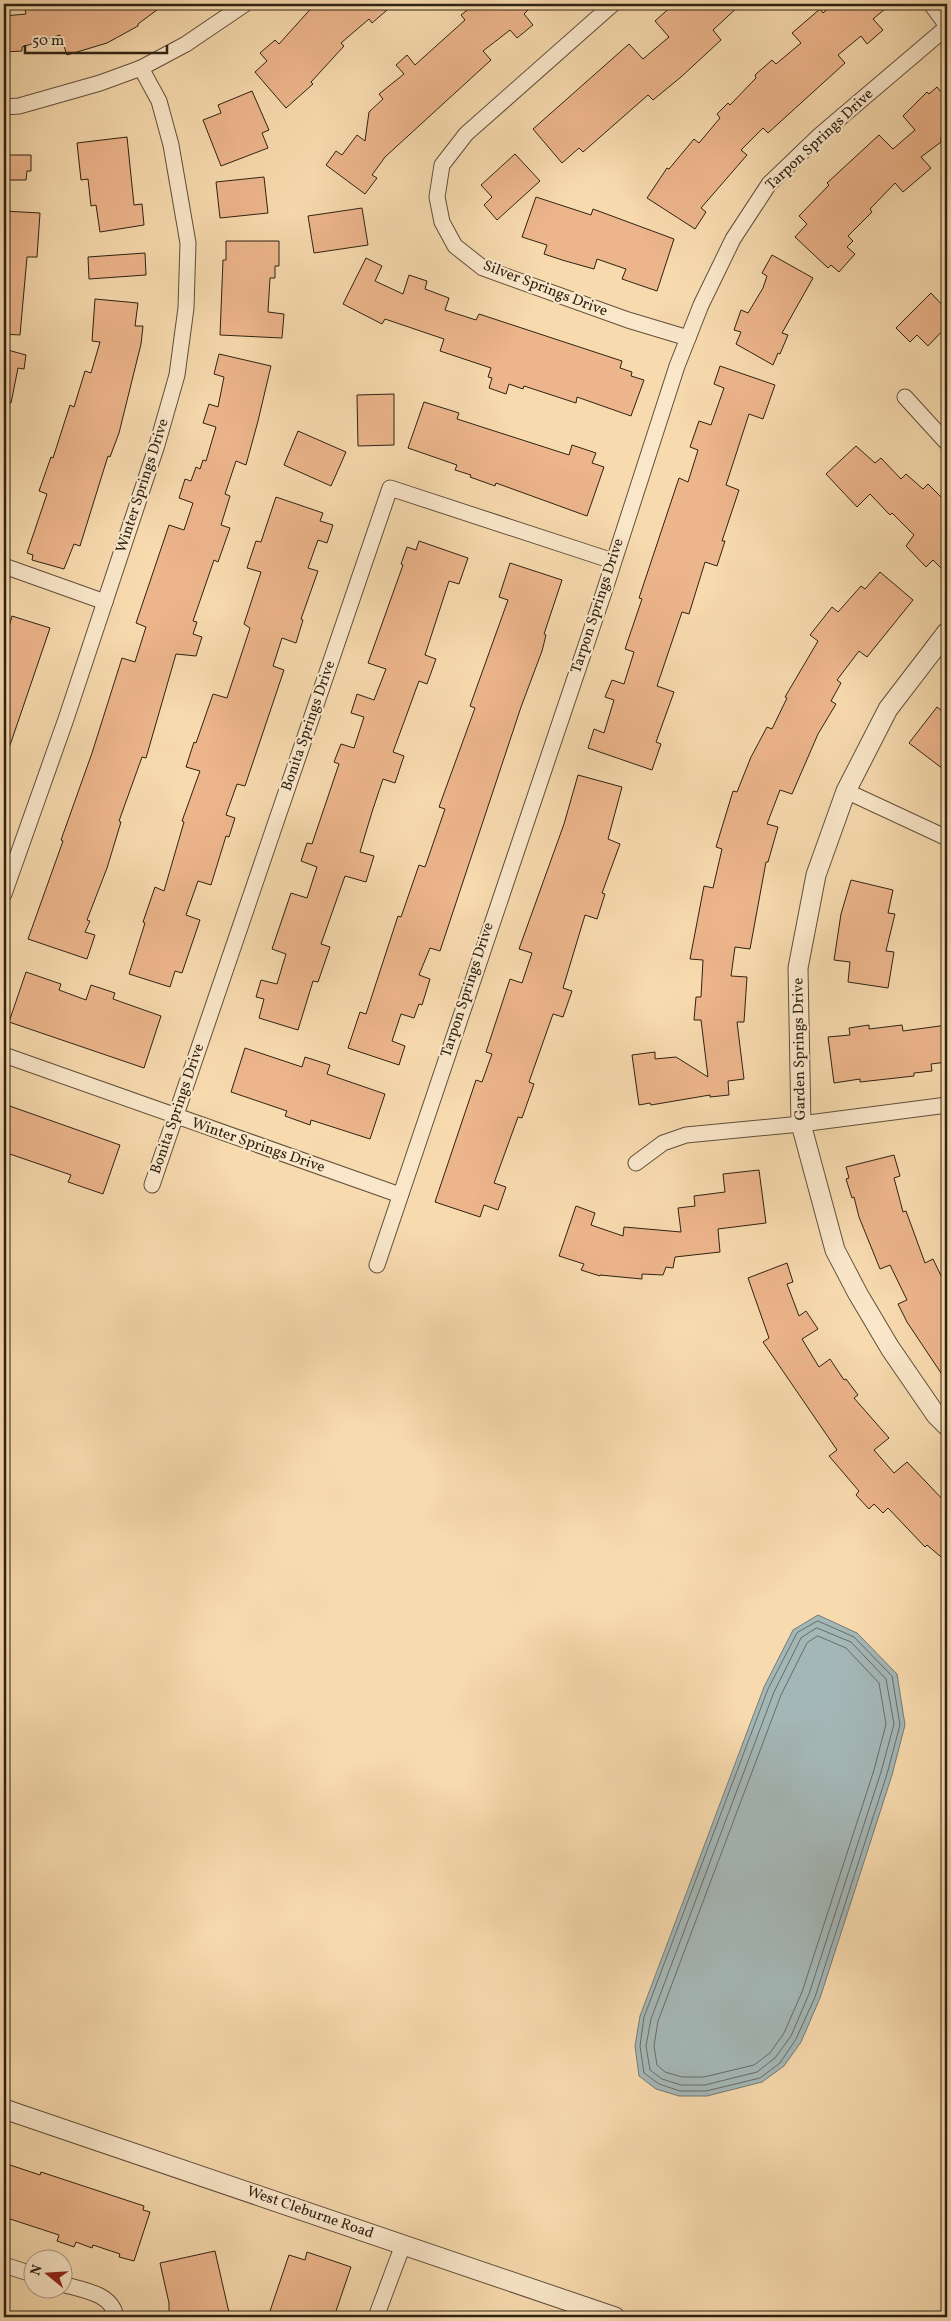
<svg xmlns="http://www.w3.org/2000/svg" width="951" height="2321" font-family="Vollkorn,serif">
<style>
.water{fill:#a4b7b7;stroke:#757b75}
.lines{fill:none;stroke-linecap:round;stroke-linejoin:round}
.shore{stroke:#696c65;stroke-width:1}
.building{fill:#edb58c;stroke:#2e2213}
.minor-casing{stroke:#60503a;stroke-width:17}
.tertiary-casing{stroke:#60503a;stroke-width:21}
.minor{stroke:#fae7ca;stroke-width:15}
.tertiary{stroke:#fae7ca;stroke-width:19}
.labels{text-anchor:middle;dominant-baseline:central;stroke-width:4.5;stroke-linejoin:round;paint-order:stroke}
.street-label{font-size:15px;fill:#2e2213;stroke:#fae7ca}
</style>
<rect width="100%" height="100%" fill="#f7daae"/>
<filter id="stains"><feTurbulence type="fractalNoise" baseFrequency=".004" numOctaves="4"/><feColorMatrix values="0 0 0 0 .2 0 0 0 0 .09 0 0 0 0 .02 0 0 0 .5 -.17"/></filter>
<radialGradient id="worn" r=".72"><stop offset=".6" stop-color="#630" stop-opacity="0"/><stop offset="1" stop-color="#630" stop-opacity=".3"/></radialGradient>
<polygon class="water" points="818,1615 857,1633 897,1674 905,1725 892,1775 820,1998 801,2042 784,2066 762,2082 707,2096 679,2096 656,2089 639,2076 635,2046 640,2016 764,1687 793,1630"/>
<g class="lines">
<g class="shore">
<polygon points="818,1621 854,1637 892,1676 900,1725 887,1774 815,1997 796,2039 780,2063 760,2078 706,2091 680,2091 659,2084 644,2073 640,2046 644,2017 768,1689 797,1633"/>
<polygon points="817,1628 851,1642 886,1679 894,1724 881,1772 809,1994 791,2036 775,2058 757,2072 705,2085 681,2085 662,2079 650,2070 646,2046 651,2019 774,1692 801,1638"/>
<polygon points="818,1636 846,1648 879,1683 886,1724 874,1770 802,1992 784,2033 770,2053 754,2065 704,2077 682,2077 665,2072 657,2065 654,2046 658,2021 781,1695 807,1643"/>
</g>
</g>
<g class="building">
<polygon points="24,4 165,4 138,24 138,26 107,43 67,55 60,35 22,47 22,51 4,52 4,16 26,14"/>
<polygon points="315,4 394,4 372,23 369,19 341,43 344,46 311,82 313,84 286,108 255,72 267,61 260,53 275,40 279,44"/>
<polygon points="475,4 534,4 524,14 533,25 517,38 510,30 483,51 491,60 385,157 372,175 377,178 365,194 326,165 336,151 342,155 357,135 365,141 369,112 383,99 379,94 404,74 396,65 407,55 415,65 465,20 461,15"/>
<polygon points="674,4 741,4 713,30 721,40 681,77 653,100 648,95 583,152 579,148 562,163 533,129 629,44 643,59 669,37 655,21"/>
<polygon points="833,4 891,4 873,19 883,30 867,44 861,36 838,55 845,63 768,133 763,128 741,150 747,155 701,208 706,212 695,229 647,198 667,168 669,169 694,139 699,143 720,118 717,114 728,103 730,105 756,78 755,75 772,60 776,64 801,43 792,33 820,9 823,13"/>
<polygon points="937,87 947,99 947,132 941,137 941,142 921,157 931,168 903,192 895,183 870,209 872,212 848,236 853,241 847,247 855,254 839,272 831,265 828,268 795,237 807,224 799,216 829,185 827,183 879,135 893,149 915,130 903,116 927,92 929,94"/>
<polygon points="252,91 269,130 262,133 268,148 221,166 203,120 221,113 218,105"/>
<polygon points="127,137 134,205 142,204 144,225 100,232 96,205 91,206 88,179 81,180 77,143"/>
<polygon points="515,154 540,181 497,220 484,205 492,197 481,185"/>
<polygon points="4,155 31,155 31,171 27,171 26,180 4,180"/>
<polygon points="264,177 268,213 220,218 216,182"/>
<polygon points="536,197 591,215 593,209 674,239 657,291 622,279 626,269 597,259 594,269 562,260 544,254 547,245 522,237"/>
<polygon points="362,208 368,245 314,253 308,216"/>
<polygon points="4,211 40,213 37,257 27,257 20,335 4,334"/>
<polygon points="226,241 279,241 279,266 275,266 275,278 270,278 268,312 284,314 282,338 220,335 223,260 226,260"/>
<polygon points="145,253 146,275 89,279 88,257"/>
<polygon points="772,255 813,278 782,333 788,335 780,354 778,353 773,365 736,344 741,332 734,330 741,310 748,313 763,288 767,276 762,273"/>
<polygon points="366,258 382,266 375,281 403,294 409,275 427,281 425,289 449,298 445,310 476,320 479,314 622,361 620,368 632,372 631,376 644,380 631,416 577,397 576,403 524,386 523,389 509,384 506,394 489,388 492,378 488,377 491,368 440,351 444,339 385,319 382,324 343,304"/>
<polygon points="931,293 947,310 947,326 928,346 917,335 910,342 896,328"/>
<polygon points="95,299 138,303 135,326 143,326 141,344 119,433 110,457 108,456 80,546 74,544 64,569 32,560 33,555 27,553 47,494 39,491 51,457 53,458 70,405 74,407 85,371 91,373 100,342 92,341"/>
<polygon points="4,349 26,355 24,369 18,368 11,403 4,402"/>
<polygon points="219,354 271,366 258,421 246,465 236,461 225,494 230,496 221,525 230,528 218,562 214,560 193,621 197,622 193,634 202,637 196,656 176,654 146,758 142,757 119,821 121,822 107,868 87,920 90,921 85,932 95,935 87,959 28,939 63,841 61,840 92,753 122,658 135,662 146,627 136,623 169,525 184,530 193,503 179,498 185,479 191,481 196,467 200,469 203,460 206,461 216,427 203,423 209,404 218,407 224,377 214,374"/>
<polygon points="720,366 775,385 763,419 749,414 726,485 739,490 722,541 725,541 717,566 705,562 689,614 682,612 657,686 674,692 656,742 661,744 652,770 588,748 594,729 604,733 614,700 605,697 612,680 624,684 634,652 625,649 642,599 639,598 679,478 688,482 698,450 690,447 699,421 711,425 724,388 714,384"/>
<polygon points="394,394 394,445 358,446 357,395"/>
<polygon points="424,402 459,413 457,419 569,455 572,445 596,453 592,463 604,467 587,516 496,483 495,486 470,477 471,475 455,470 457,465 408,448"/>
<polygon points="298,431 346,452 331,486 284,465"/>
<polygon points="856,446 875,463 881,458 901,479 906,474 923,489 928,484 947,503 947,574 933,560 926,567 906,546 914,535 892,513 890,515 870,494 857,507 826,474"/>
<polygon points="276,497 323,513 320,521 333,525 327,543 318,540 308,568 318,571 301,619 303,620 296,643 282,638 273,666 284,670 245,786 237,784 226,815 235,818 229,837 226,836 211,885 198,881 186,915 200,920 182,973 175,971 170,987 129,974 145,923 143,922 155,887 164,891 184,822 182,821 200,771 186,767 194,742 196,743 213,694 227,698 250,628 244,624 261,572 247,568 256,541 261,542"/>
<polygon points="419,541 468,558 459,584 449,581 425,655 436,659 427,684 419,681 393,752 404,756 395,783 383,779 372,812 360,852 374,856 366,882 345,876 321,944 330,947 318,982 313,981 298,1030 259,1018 264,999 256,997 261,980 277,984 286,954 272,949 291,893 307,898 317,867 301,861 307,843 312,844 339,764 334,762 341,744 354,748 364,717 351,713 357,694 374,700 386,669 368,663 403,565 401,564 407,547 416,550"/>
<polygon points="510,563 562,580 544,634 546,635 542,651 521,707 440,951 430,948 419,975 430,979 422,1005 419,1004 414,1018 401,1014 392,1041 405,1046 399,1065 348,1048 360,1012 366,1014 398,916 401,917 419,865 425,867 445,809 439,807 475,708 470,706 508,600 499,597"/>
<polygon points="880,572 913,600 867,657 859,651 837,680 841,683 831,701 836,704 818,734 792,794 780,790 767,824 778,827 768,862 766,862 750,949 735,947 731,976 747,977 744,1022 737,1022 744,1079 728,1081 729,1095 710,1097 710,1095 651,1105 650,1103 639,1105 632,1055 655,1052 655,1059 676,1057 708,1077 701,1020 694,1020 696,997 701,997 703,960 690,959 704,886 713,888 722,849 716,847 733,791 737,792 751,757 767,727 772,729 787,698 785,697 818,641 810,635 832,607 838,612 861,586 865,589"/>
<polygon points="12,616 50,628 7,754 4,753 4,625 9,627"/>
<polygon points="937,707 947,715 947,772 909,743"/>
<polygon points="578,775 622,787 608,839 620,844 602,893 605,894 597,919 585,915 563,988 572,991 563,1017 553,1014 529,1082 534,1084 522,1118 518,1117 494,1183 506,1187 498,1210 484,1205 480,1217 435,1202 476,1080 482,1082 492,1054 486,1052 510,979 522,983 532,953 519,949 564,824"/>
<polygon points="851,880 893,890 888,913 895,914 886,951 894,952 888,988 848,982 850,962 834,960 841,914"/>
<polygon points="26,972 61,984 59,990 86,1000 91,985 115,993 113,999 161,1016 144,1068 9,1022"/>
<polygon points="869,1025 869,1029 902,1025 903,1031 947,1025 947,1062 931,1064 932,1071 914,1073 914,1076 860,1082 860,1079 834,1083 828,1037 850,1035 849,1028"/>
<polygon points="245,1048 302,1067 305,1057 330,1065 327,1074 385,1094 370,1139 311,1120 310,1125 285,1116 287,1111 231,1092"/>
<polygon points="4,1104 120,1145 103,1194 68,1182 71,1175 4,1152"/>
<polygon points="894,1155 900,1176 894,1178 903,1212 906,1211 925,1263 933,1259 947,1288 947,1382 907,1322 898,1304 907,1300 890,1265 880,1269 859,1217 854,1197 852,1198 846,1179 849,1178 846,1167"/>
<polygon points="759,1170 766,1223 718,1229 720,1252 675,1257 673,1268 666,1267 663,1275 642,1274 642,1279 600,1275 600,1276 581,1270 584,1264 559,1256 576,1206 595,1213 591,1225 623,1236 624,1227 681,1232 678,1208 695,1206 694,1196 725,1192 723,1174"/>
<polygon points="787,1263 793,1282 787,1284 799,1316 806,1311 818,1329 802,1339 819,1367 830,1359 844,1380 846,1379 858,1395 854,1398 889,1438 874,1450 894,1473 907,1462 947,1504 947,1562 927,1545 925,1547 888,1508 883,1513 874,1504 869,1509 856,1495 859,1491 829,1456 837,1450 763,1342 769,1338 748,1278"/>
<polygon points="4,2163 40,2175 41,2172 144,2206 143,2210 150,2212 134,2261 119,2257 120,2254 93,2245 92,2248 76,2242 74,2247 57,2241 59,2235 4,2217"/>
<polygon points="215,2251 230,2317 169,2317 169,2303 160,2263"/>
<polygon points="307,2252 351,2267 334,2317 268,2317 289,2255 305,2260"/>
</g>
<g class="lines">
<g class="minor-casing">
<g id="minor">
<polyline points="613,4 466,134 442,165 437,197 442,222 455,246 483,268 628,320 688,338"/>
<polyline points="931,4 947,26"/>
<polyline points="4,107 19,106 100,83 141,68 186,44 245,4"/>
<polyline points="905,397 947,443"/>
<polyline points="4,566 105,602"/>
<polyline points="846,791 947,838"/>
<polyline points="4,894 66,719 157,445 177,375 186,308 188,243 171,145 159,101 141,68"/>
<polyline points="4,1055 400,1195"/>
<polyline points="636,1163 663,1143 686,1135 801,1124 947,1105"/>
<polyline points="152,1185 390,488 613,561"/>
<polyline points="377,1265 604,592 677,366 701,305 733,239 769,184 820,135 947,27"/>
<polyline points="4,2265 32,2274"/>
<path d="M62 2284C83 2290 112 2293 116 2317"/>
<polyline points="376,2317 403,2245"/>
</g>
</g>
<g class="tertiary-casing">
<g id="tertiary">
<polyline points="947,632 888,709 846,791 816,875 798,968 801,1124 835,1250 858,1294 890,1348 936,1415 947,1426"/>
<polyline points="4,2109 615,2317"/>
</g>
</g>
<use href="#minor" class="minor"/>
<use href="#tertiary" class="tertiary"/>
</g>
<g class="labels">
<g class="street-label">
<text transform="translate(820 140) rotate(-43)">Tarpon Springs Drive</text>
<text transform="translate(545 289) rotate(21)">Silver Springs Drive</text>
<text transform="translate(143 486) rotate(-72)">Winter Springs Drive</text>
<text transform="translate(598 606) rotate(-72)">Tarpon Springs Drive</text>
<text transform="translate(309 726) rotate(-71)">Bonita Springs Drive</text>
<text transform="translate(468 990) rotate(-72)">Tarpon Springs Drive</text>
<text transform="translate(800 1049) rotate(-91)">Garden Springs Drive</text>
<text transform="translate(178 1109) rotate(-71)">Bonita Springs Drive</text>
<text transform="translate(258 1146) rotate(19)">Winter Springs Drive</text>
<text transform="translate(310 2213) rotate(19)">West Cleburne Road</text>
</g>
</g>
<rect width="951" height="2321" fill="none" stroke="#f7daae" stroke-width="20"/>
<rect x="5" y="5" width="941" height="2311" fill="none" stroke="#2e2213" stroke-width="2.5"/>
<rect x="10" y="10" width="931" height="2301" fill="none" stroke="#2e2213"/>
<g transform="translate(48 2274) rotate(288)"><circle r="24" fill="#fae7ca" stroke="#a89881"/>
<path d="M0-4L9 19L0 12L-9 19Z" fill="#8f2418"/>
<text y="-8" font-size="14" font-weight="bold" text-anchor="middle" fill="#2e2213">N</text>
</g>
<path d="M25 45v8h142v-8" fill="none" stroke="#2e2213" stroke-width="2.5"/>
<text x="32" y="45" font-size="15" fill="#2e2213" stroke="#fae7ca" stroke-width="4" paint-order="stroke">50 m</text>
<rect width="100%" height="100%" filter="url(#stains)"/>
<rect width="100%" height="100%" fill="url(#worn)"/>
</svg>
